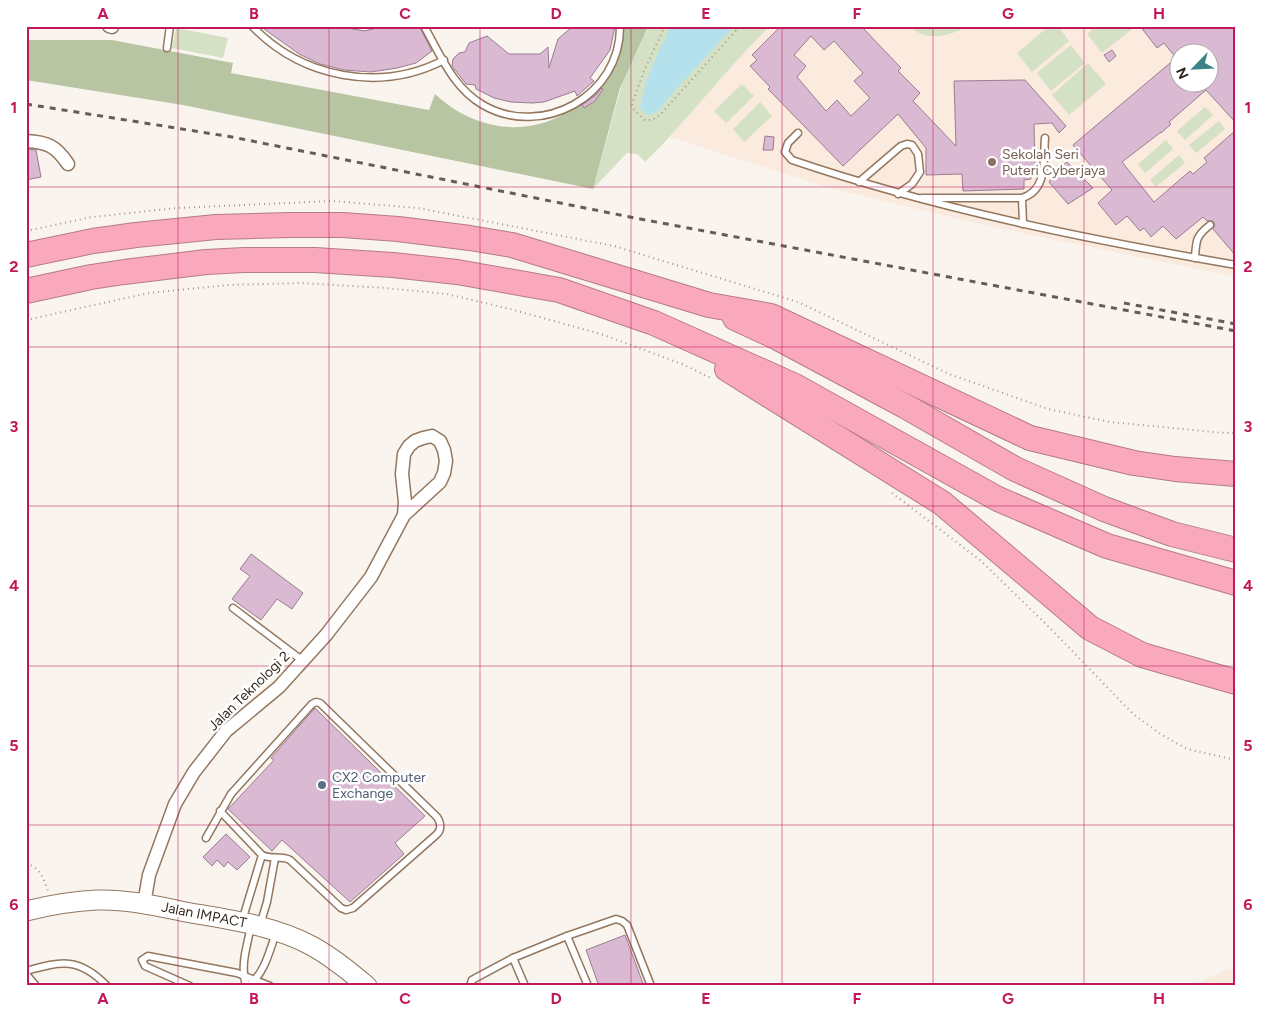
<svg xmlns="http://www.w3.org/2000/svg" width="1262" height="1012" font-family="Figtree,sans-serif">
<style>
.built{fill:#faebde;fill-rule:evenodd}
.green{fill:#d5e1c4}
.forest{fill:#b8c5a3}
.water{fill:#b5e1ed}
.building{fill:#dabad2;stroke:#9b7c93;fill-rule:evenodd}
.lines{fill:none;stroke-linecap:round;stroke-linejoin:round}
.lane-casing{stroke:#93775e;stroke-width:9}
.street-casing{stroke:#93775e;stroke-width:15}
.secondary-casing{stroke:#93775e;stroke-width:21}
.highway-casing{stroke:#b57c86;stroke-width:26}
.path{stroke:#9e968e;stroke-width:2;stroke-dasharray:1 4;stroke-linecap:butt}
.lane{stroke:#fff;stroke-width:6}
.street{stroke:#fff;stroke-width:12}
.secondary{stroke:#fff;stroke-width:19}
.highway{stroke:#faa8bd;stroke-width:24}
.rail{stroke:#675c53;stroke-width:3;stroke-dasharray:6 6;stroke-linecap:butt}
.grid{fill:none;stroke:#c2185b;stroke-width:1;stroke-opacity:0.55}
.education-dot{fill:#8d6e63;stroke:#fff;stroke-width:2}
.service-dot{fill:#5c6f8a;stroke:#fff;stroke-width:2}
.labels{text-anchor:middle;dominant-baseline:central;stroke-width:5;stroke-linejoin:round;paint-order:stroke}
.education-label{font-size:14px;fill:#785e54;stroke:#fff;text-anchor:start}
.street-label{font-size:14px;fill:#362a20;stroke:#fff}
.service-label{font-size:14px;fill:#4e5e75;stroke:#fff;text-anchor:start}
.neatline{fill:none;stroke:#c2185b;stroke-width:2}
.grid-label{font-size:16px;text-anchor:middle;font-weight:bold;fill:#c2185b}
</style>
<rect width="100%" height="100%" fill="#faf4ee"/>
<g class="built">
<path d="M770 26H1236V277L988 226 826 187 670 137 748 48ZM1180 52H1210V82H1180Z"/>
<polygon points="1236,967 1236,986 1190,986 1224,971"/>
</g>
<g class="green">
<path d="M646 26H770C726 69 689 119 645 162L637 154 627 153 593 189 629 59Z"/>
<path d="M910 26H967C951 36 925 43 910 26Z"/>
<polygon points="1049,26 1058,26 1069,41 1032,72 1017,53"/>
<polygon points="1096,26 1136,26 1102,53 1087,34"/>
<polygon points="176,28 228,38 223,58 172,48"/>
<polygon points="1071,45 1085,63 1051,91 1037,73"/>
<polygon points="1088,63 1106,84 1069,115 1052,95"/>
<polygon points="742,84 754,96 726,123 714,111"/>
<polygon points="760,102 772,116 744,142 733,129"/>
<polygon points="1205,107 1213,115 1185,140 1177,131"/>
<polygon points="1219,121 1225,129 1196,153 1189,145"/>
<polygon points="1166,140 1173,149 1145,173 1138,164"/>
<polygon points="1179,155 1185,163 1156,187 1150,180"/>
</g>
<path class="forest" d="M620 26H648L620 88 593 189 183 105 26 80V40H112L233 63 231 73 429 110 435 94C482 138 550 140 594 89 610 72 615 48 620 26Z"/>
<path class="water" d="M671 26H734L668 98 657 112 649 115 643 112 640 107C645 78 658 53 671 26Z"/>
<g class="building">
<polygon points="260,26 335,26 365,31 383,26 419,26 432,51 416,63 397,68 371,72 344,70 320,64 299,54"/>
<polygon points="573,26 615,26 610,50 590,78 594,81 577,96 575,91 544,102 532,103 511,102 494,98 476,89 475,85 466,84 452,66 453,59 459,53 465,52 469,43 487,36 509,54 540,54 548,47 549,68 558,39"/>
<path d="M781 26H861L901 68 898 71 920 93 913 101 956 146 954 81 1025 80 1066 126 1059 133 1052 123 1034 124 1035 170H1030L1031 179 1024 180V189L963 191 962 174 926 175V148L898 114 843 166 768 89 770 87 750 66 757 60 752 55ZM811 36 824 50 834 41 863 73 854 81 870 98 851 116 837 100 826 111 797 77 806 66 794 55Z"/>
<path d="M1140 26H1236V123L1206 90 1169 122 1171 124 1161 133V132L1122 162 1154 202 1190 171 1193 174 1207 162 1204 158 1236 130V256L1213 229 1215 225 1213 221H1207L1203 217 1176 239 1163 226 1151 237 1144 228 1140 231 1127 216 1116 225 1098 203 1112 190 1073 145 1176 58 1164 43 1157 48ZM1180 52H1210V82H1180Z"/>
<polygon points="1112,50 1116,56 1109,62 1104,55"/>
<polygon points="601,88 603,89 595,101 584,108 582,105 596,95"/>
<polygon points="765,136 774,137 773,150 763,150"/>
<polygon points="26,149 36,150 41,177 26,180"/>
<polygon points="1067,162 1093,188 1068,204 1049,182 1057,170"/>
<polygon points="251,554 303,593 292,609 277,599 261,620 232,599 250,576 240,569"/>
<polygon points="315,708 425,816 395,843 404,854 350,902 282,840 272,851 228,809 274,760 271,758"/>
<polygon points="226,834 250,857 237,870 228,862 224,867 217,860 212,866 203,857"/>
<polygon points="625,935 644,986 599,986 586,950"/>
</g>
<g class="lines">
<g class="lane-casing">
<g id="lane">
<path d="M252 26C302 78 380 93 444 60"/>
<path d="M424 26C440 54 453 88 483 105 542 139 621 96 620 26"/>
<polyline points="167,48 170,26"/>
<path d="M798 133 788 143 785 152 792 160C936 209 1086 239 1236 265"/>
<polyline points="859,182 901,146 907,144 912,145 918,154 920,172 912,184 898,194"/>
<path d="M922 198H1022C1048 190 1043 160 1045 138"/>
<polyline points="1022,198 1023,224"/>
<path d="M1195 258C1196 240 1196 236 1210 225"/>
<polyline points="233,608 303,661"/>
<path d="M206 838 231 794 312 704 316 702 320 703 437 817C441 823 442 830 436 835L353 908 346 910 341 908 290 860C281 855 271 860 262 855L220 811"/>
<polyline points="242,921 262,855"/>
<polyline points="260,925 267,902 275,858"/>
<polyline points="567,936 588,986"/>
<polyline points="513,958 567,936 616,919 622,921 627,925 651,986"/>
<path d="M26 971C62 961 79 957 107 986"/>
<polyline points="26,974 36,986"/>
<polyline points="190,986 145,966 142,960 148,956 237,973 270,986"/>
<path d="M246 986C240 964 247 947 251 926"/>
<path d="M248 986C265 973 269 952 276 933"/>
<polyline points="470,986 472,980 513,958 525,986"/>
</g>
</g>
<g class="street-casing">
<g id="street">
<polyline points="109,26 112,27"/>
<path d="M26 141C47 142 56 146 68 164"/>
<polyline points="144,904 149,875 175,804 194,772 226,731 279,687 326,635 371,577 404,515 440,482 444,473 446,461 444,450 440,441 432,436 423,438 415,441 409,446 404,454 402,474 405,502 404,515"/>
</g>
</g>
<g class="secondary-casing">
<path id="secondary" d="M26 911C50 905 74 901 97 900 129 899 161 907 191 913 232 920 275 926 312 946 332 957 349 971 367 986"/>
</g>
<g class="highway-casing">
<g id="highway">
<polyline points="26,255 93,241 136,235 216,227 289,225 343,225 398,229 470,238 512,245 709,305 771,316 1030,438 1134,463 1175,469 1236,474"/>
<polyline points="26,291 91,277 124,272 206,262 244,260 315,260 393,265 457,272 559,290 654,323 795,386 998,499 1107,546 1236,583"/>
<polyline points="735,318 776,337 905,406 1015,469 1104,509 1172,534 1236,550"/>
<polyline points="727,369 942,503 1090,628 1142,655 1236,682"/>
</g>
</g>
<g class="path">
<polyline points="665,26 644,71 632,104 634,110 645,120 652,120 660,115 740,26"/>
<polyline points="26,231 92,217 177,208 332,201 418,208 614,246 798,302 949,374 1048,409 1110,422 1224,433 1236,433"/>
<polyline points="26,320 149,293 229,285 301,283 386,288 447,294 510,309 601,334 682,364 713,379"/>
<polyline points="892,493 980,560 1051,629 1133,714 1162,735 1187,749 1236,760"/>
<path d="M26 864C40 866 44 880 48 891"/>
</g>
<use href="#lane" class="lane"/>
<use href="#street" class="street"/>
<use href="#secondary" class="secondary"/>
<use href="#highway" class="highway"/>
<g class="rail">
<polyline points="26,104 232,137 635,218 1236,331"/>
<polyline points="1124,303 1236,324"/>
</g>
</g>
<path class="grid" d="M178 26V986M329 26V986M480 26V986M631 26V986M782 26V986M933 26V986M1084 26V986M26 187H1236M26 347H1236M26 506H1236M26 666H1236M26 825H1236"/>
<circle class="education-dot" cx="992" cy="162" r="5"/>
<circle class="service-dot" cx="322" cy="785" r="5"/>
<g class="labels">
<g class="education-label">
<text x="1002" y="154">Sekolah Seri<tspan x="1002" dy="16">Puteri Cyberjaya</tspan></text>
</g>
<g class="street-label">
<text transform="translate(249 691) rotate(-44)">Jalan Teknologi 2</text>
<text transform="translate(204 915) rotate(11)">Jalan IMPACT</text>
</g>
<g class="service-label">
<text x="332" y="777">CX2 Computer<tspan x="332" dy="16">Exchange</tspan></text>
</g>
</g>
<rect width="1262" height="1012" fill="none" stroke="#ffffff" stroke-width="55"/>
<g transform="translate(1194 68) rotate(246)"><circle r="24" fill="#ffffff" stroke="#afaaa6"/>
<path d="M0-4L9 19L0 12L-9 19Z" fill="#3b8389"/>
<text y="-8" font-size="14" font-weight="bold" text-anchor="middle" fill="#362a20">N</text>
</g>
<rect x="28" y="28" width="1206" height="956" class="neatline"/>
<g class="grid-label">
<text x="103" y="19">A</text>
<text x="254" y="19">B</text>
<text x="405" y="19">C</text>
<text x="556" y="19">D</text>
<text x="706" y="19">E</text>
<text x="857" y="19">F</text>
<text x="1008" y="19">G</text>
<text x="1159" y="19">H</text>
<text x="14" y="113">1</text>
<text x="1248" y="113">1</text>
<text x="14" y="272">2</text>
<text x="1248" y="272">2</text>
<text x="14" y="432">3</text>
<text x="1248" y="432">3</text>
<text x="14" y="591">4</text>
<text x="1248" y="591">4</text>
<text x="14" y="751">5</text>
<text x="1248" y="751">5</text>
<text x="14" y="910">6</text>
<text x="1248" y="910">6</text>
<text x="103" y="1004">A</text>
<text x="254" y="1004">B</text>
<text x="405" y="1004">C</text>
<text x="556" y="1004">D</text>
<text x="706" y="1004">E</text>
<text x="857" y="1004">F</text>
<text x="1008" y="1004">G</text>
<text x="1159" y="1004">H</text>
</g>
</svg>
